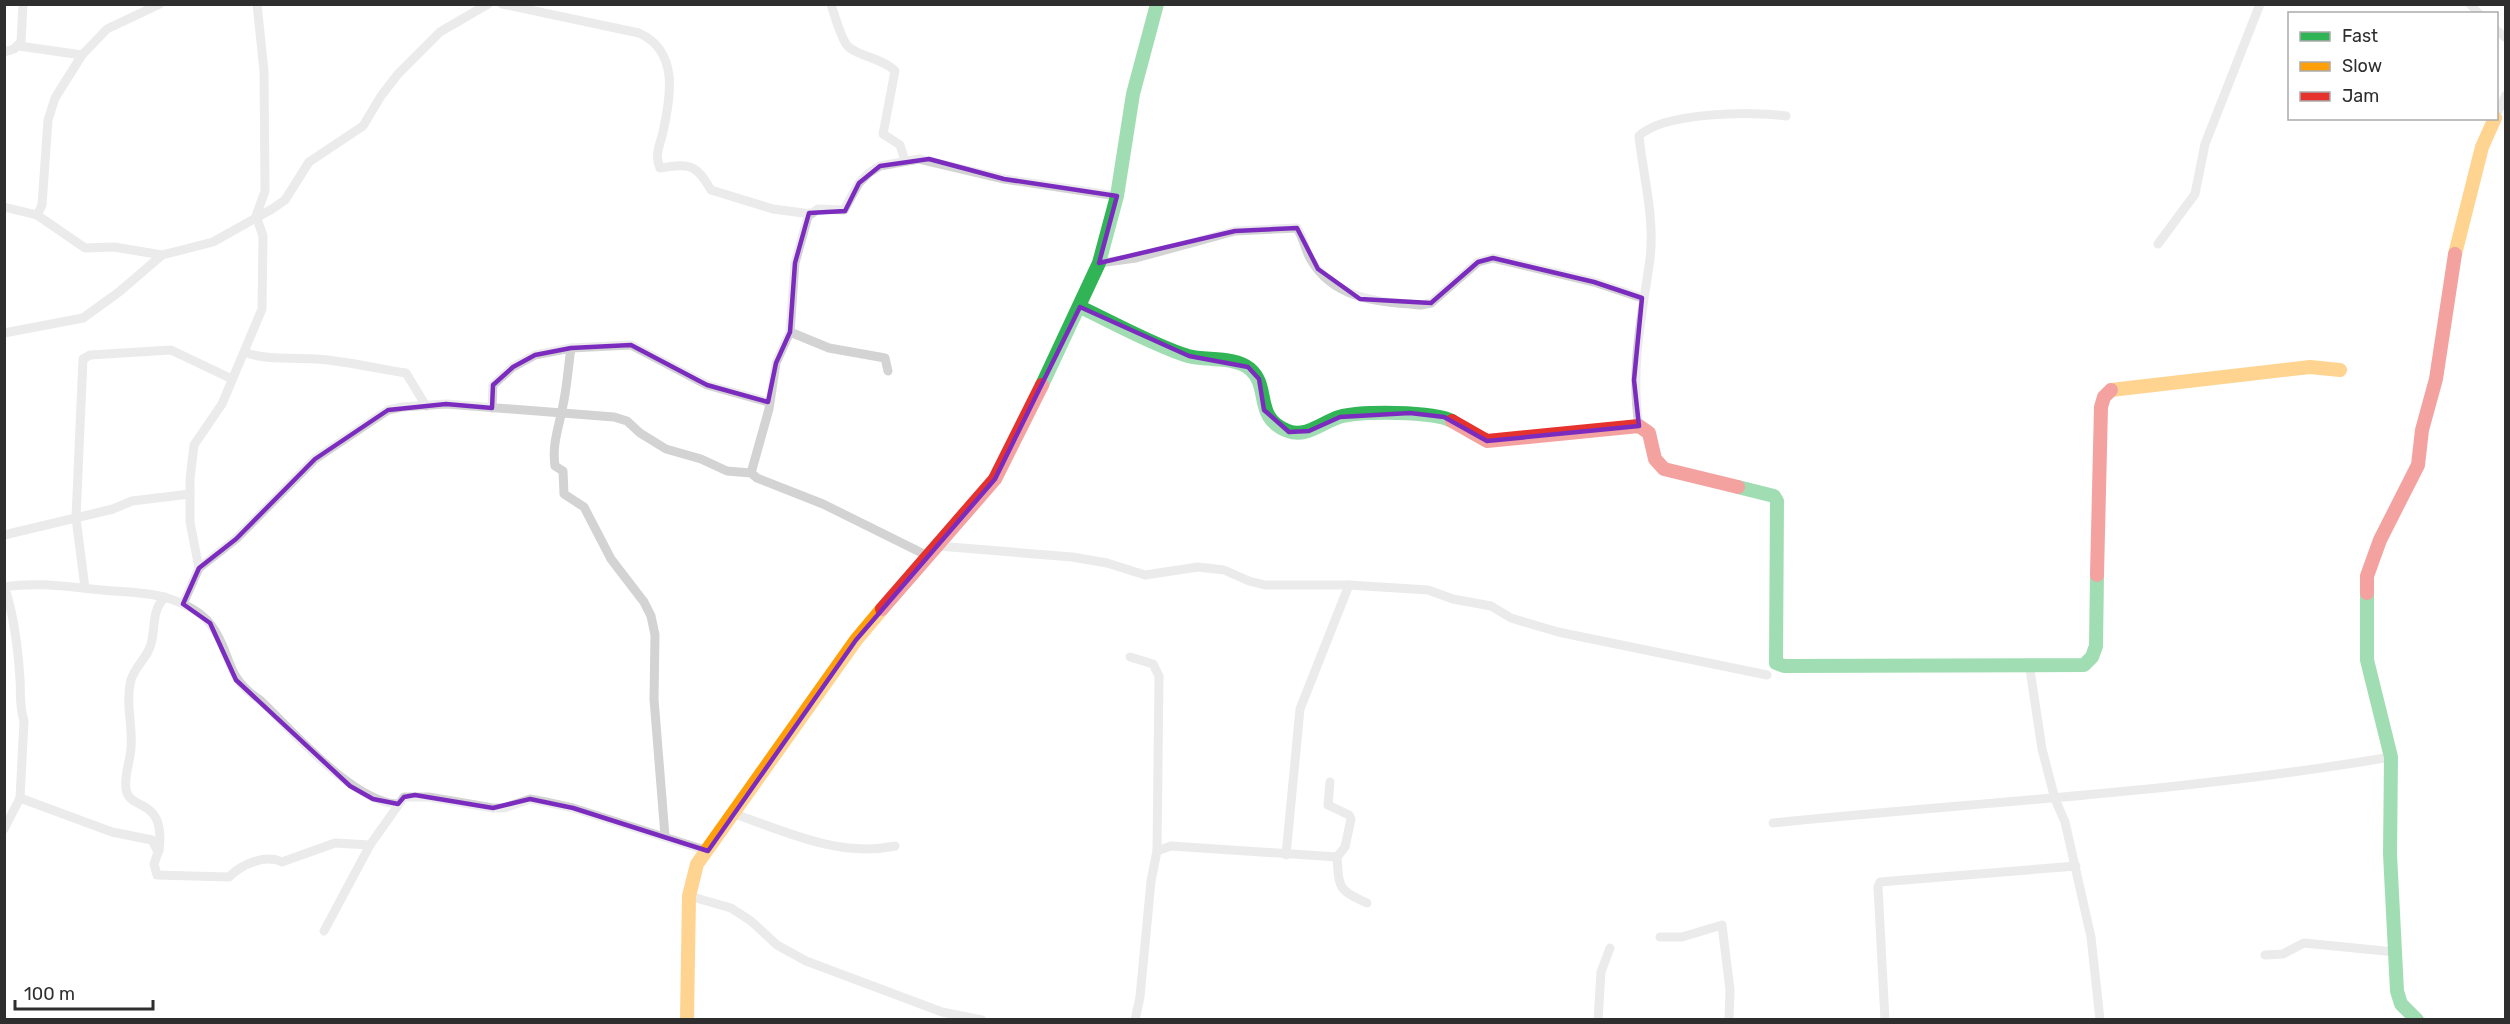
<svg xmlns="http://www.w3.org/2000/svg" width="2510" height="1024" font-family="Rubik,sans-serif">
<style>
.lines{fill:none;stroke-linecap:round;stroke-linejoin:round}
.street{stroke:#d3d3d3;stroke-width:9}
.fast{stroke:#30b455;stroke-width:14}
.slow{stroke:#ff9f0a;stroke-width:14}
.jam{stroke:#e5322d;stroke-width:14}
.marked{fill:none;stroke:#7b2cbf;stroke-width:4.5;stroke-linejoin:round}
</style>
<rect width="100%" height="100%" fill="#fff"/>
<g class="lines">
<g class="street">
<path d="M502 4 639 33C679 51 671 96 663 132 660 145 654 155 660 168 690 163 696 164 711 190L773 209 811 214 818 209 844 210 859 183 869 173 880 166 919 159 1004 179 1117 196"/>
<path d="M831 4C834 14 841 36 846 44 854 56 881 57 895 71L883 134 900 145 905 161"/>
<polyline points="2470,4 2479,14"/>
<polyline points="2496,30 2506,38"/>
<polyline points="19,46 82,55"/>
<polyline points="4,52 14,49 21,42 23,4"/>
<polyline points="2496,115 2506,95"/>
<polyline points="4,207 37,215 85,248 114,247 162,255"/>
<polyline points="37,215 42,205 48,120 55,98 82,55 107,29 160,4"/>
<polyline points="2158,244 2195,194 2205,144 2260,4"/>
<path d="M1099 263 1136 258 1235 231 1297 228C1303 237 1305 249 1310 258 1333 300 1380 302 1421 305L1431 303 1478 262 1493 258 1594 282 1642 298"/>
<polyline points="790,332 829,348 885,358 888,371"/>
<polyline points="4,333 83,318 119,292 162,255 213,242 272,209 285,200 309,162 363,126 381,96 398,74 440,32 488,4"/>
<path d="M571 348C568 368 567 389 562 410 558 430 552 445 555 466L563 471 564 494 584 507 611 559 644 602 651 616 655 635 654 699 665 836"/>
<path d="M245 352C262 361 305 357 328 360 354 363 380 369 406 373L426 406"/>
<polyline points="492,408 493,385 513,367 535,355 571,348 631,345 707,385 768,402"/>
<path d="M1639 426C1630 368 1642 316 1650 259 1655 218 1643 175 1639 136 1663 112 1754 111 1786 116"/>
<polyline points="751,473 769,409 776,363 790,332 795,263 809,213"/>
<polyline points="4,535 113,509 132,501 190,494"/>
<polyline points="938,546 1072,557 1107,563 1145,575 1198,567 1224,570 1249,581 1265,585 1349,585 1428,590 1453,599 1491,606 1511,618 1558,632 1767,675"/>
<polyline points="199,568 190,522 190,479 194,445 222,404 262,309 263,236 256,216 265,191 264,71 257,4"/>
<path d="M4 586C14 614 18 648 20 679 21 693 19 706 24 721L20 798 4 829"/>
<path d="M4 587C33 582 63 586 91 589 116 592 141 591 164 597 181 602 201 611 211 625 233 654 223 676 260 700 293 731 354 803 398 804"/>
<polyline points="85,588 76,518 83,359 90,355 171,350 232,379"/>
<polyline points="183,604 199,568 236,539 315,459 388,410 402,407 446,404 614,417 627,421 640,433 666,449 701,459 727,471 751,473 757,478 823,504 926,555"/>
<polyline points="1130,657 1153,664 1159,676 1157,851"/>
<polyline points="2029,663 2042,749 2055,799 2065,822 2091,937 2100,1020"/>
<path d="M20 798 112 832 152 840 158 852 154 864 157 875 229 877C242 864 265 854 282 862L335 843 370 845"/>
<path d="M732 813C784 831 839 858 895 846"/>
<path d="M1773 823C1979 802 2186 792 2391 757"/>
<path d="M159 851C166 795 129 812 126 789 124 775 130 762 131 748 133 726 125 702 131 680 135 666 148 657 151 644 156 626 151 611 165 597"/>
<polyline points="1286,855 1300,709 1349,585"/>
<path d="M1337 857C1339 888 1338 890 1367 903"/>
<polyline points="689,896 731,908 751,921 777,945 806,961 942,1012 982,1020"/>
<polyline points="324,931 370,845 404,797 429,797 493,808 504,808 530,799 546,802 573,808 708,851"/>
<polyline points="1660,937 1682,937 1722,925 1730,990 1729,1020"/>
<polyline points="2265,955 2283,954 2304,943 2395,952"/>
<polyline points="1135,1020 1140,997 1151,881 1157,851 1171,846 1337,857 1345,847 1351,819 1349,815 1328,805 1330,782"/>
<polyline points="1598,1020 1601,972 1610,948"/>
<polyline points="1885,1020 1878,887 1880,882 2076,866"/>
</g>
<g class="fast">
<path d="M1080 307C1112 322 1155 346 1188 356 1206 361 1234 356 1250 369 1271 387 1253 418 1288 431 1306 438 1323 422 1339 417 1361 411 1433 411 1452 421"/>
<polyline points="1042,385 1099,263 1117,196 1133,94 1157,4"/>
<polyline points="1738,487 1774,496 1777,501 1776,663 1784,666 2084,665 2092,657 2096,646 2097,575"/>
<polyline points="2367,593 2367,660 2391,757 2390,854 2397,991 2401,1004 2417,1020"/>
</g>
<g class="slow">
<polyline points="2455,254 2482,147 2495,118"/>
<polyline points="2111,390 2310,367 2340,370"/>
<polyline points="687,1020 689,896 697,864 856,640 882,609"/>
</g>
<g class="jam">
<polyline points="1452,421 1487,441 1639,426 1649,433 1655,459 1664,469 1738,487"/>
<polyline points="2097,575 2101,407 2104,397 2111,390"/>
<polyline points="2367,593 2367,576 2380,540 2418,465 2422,430 2436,379 2455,254"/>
<polyline points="882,609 995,479 1042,385"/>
</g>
</g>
<path d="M0 0H2510V1024H0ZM929 159 1004 179 1117 196 1099 263 1235 231 1297 228 1318 269 1360 299 1431 303 1478 262 1493 258 1594 282 1642 298 1634 380 1639 426 1487 441 1444 417 1410 413 1340 417 1309 431 1289 432 1264 410 1259 379 1248 367 1189 356 1080 307 995 479 856 640 708 851 573 808 530 799 493 808 415 795 404 797 398 804 373 799 350 786 236 680 210 623 183 604 199 568 236 539 315 459 388 410 446 404 492 408 493 385 513 367 535 355 571 348 631 345 707 385 768 402 776 363 790 332 795 263 809 213 845 211 859 183 880 166Z" fill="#fff" fill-opacity=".55" fill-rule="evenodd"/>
<path class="marked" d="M929 159 1004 179 1117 196 1099 263 1235 231 1297 228 1318 269 1360 299 1431 303 1478 262 1493 258 1594 282 1642 298 1634 380 1639 426 1487 441 1444 417 1410 413 1340 417 1309 431 1289 432 1264 410 1259 379 1248 367 1189 356 1080 307 995 479 856 640 708 851 573 808 530 799 493 808 415 795 404 797 398 804 373 799 350 786 236 680 210 623 183 604 199 568 236 539 315 459 388 410 446 404 492 408 493 385 513 367 535 355 571 348 631 345 707 385 768 402 776 363 790 332 795 263 809 213 845 211 859 183 880 166Z"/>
<rect width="2510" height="1024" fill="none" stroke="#2e2e2e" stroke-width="12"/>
<rect x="2288" y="12" width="210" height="108" fill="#ffffff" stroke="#ababab" stroke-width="1.5"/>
<rect x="2300" y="32" width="30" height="9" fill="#30b455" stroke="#ababab" stroke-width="1.5"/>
<text x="2342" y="42" font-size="18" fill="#2e2e2e">Fast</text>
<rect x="2300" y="62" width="30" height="9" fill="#ff9f0a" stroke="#ababab" stroke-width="1.5"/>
<text x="2342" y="72" font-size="18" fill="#2e2e2e">Slow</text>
<rect x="2300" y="92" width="30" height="9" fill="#e5322d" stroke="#ababab" stroke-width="1.5"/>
<text x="2342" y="102" font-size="18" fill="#2e2e2e">Jam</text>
<path d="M15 1000v9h138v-9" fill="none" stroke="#2e2e2e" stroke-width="3"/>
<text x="24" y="1000" font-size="18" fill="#2e2e2e" stroke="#ffffff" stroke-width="4.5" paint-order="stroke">100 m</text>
</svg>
